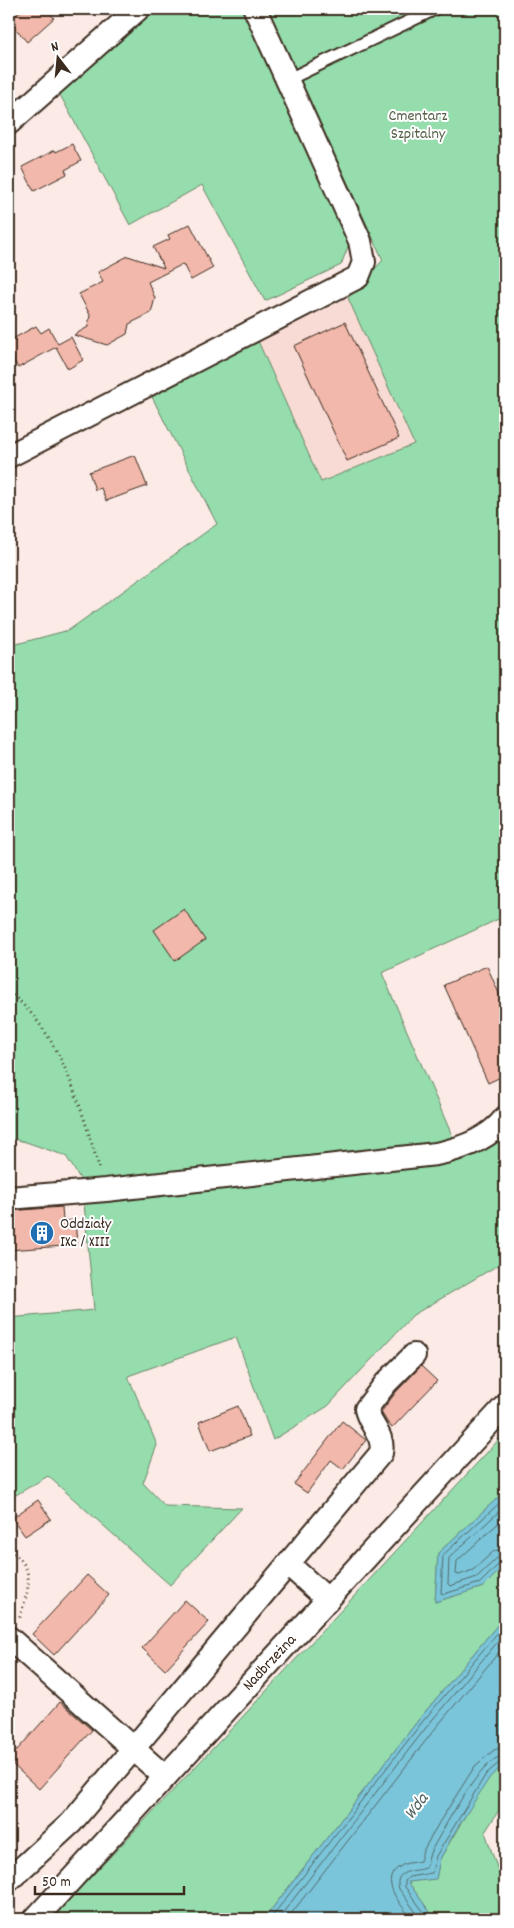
<svg xmlns="http://www.w3.org/2000/svg" width="514" height="1928" font-family="Dekko,sans-serif">
<style>
.built{fill:#f8dbd4}
.green{fill:#95ddac;stroke:#688465}
.water{fill:#7ac5da;stroke:#61878f}
.lines{fill:none;stroke-linecap:round;stroke-linejoin:round}
.shore{stroke:#546869;stroke-width:1}
.building{fill:#f2b8ab;stroke:#3b2a1e}
.service-casing{stroke:#3b2a1e;stroke-width:15}
.minor-casing{stroke:#3b2a1e;stroke-width:26}
.path{stroke:#3b2a1e;stroke-width:3;stroke-dasharray:1 4;stroke-linecap:butt}
.service{stroke:#fff;stroke-width:11}
.minor{stroke:#fff;stroke-width:22}
.labels{text-anchor:middle;dominant-baseline:central;stroke-width:4;stroke-linejoin:round;paint-order:stroke}
.park-label{font-size:16px;fill:#566049;stroke:#fff}
.poi-label{font-size:16px;fill:#3b2a1e;stroke:#fff;text-anchor:start}
.street-label{font-size:16px;fill:#3b2a1e;stroke:#fff}
.water-label{font-size:18px;font-style:italic;fill:#516060;stroke:#fff}
</style>
<rect width="100%" height="100%" fill="#fbeae6"/>
<filter id="ink" filterUnits="userSpaceOnUse"><feTurbulence type="fractalNoise" baseFrequency=".02" numOctaves="2"/><feDisplacementMap in="SourceGraphic" scale="10" xChannelSelector="R" yChannelSelector="G"/><feConvolveMatrix kernelMatrix="1 2 1 2 8 2 1 2 1" color-interpolation-filters="sRGB"/></filter>
<g filter="url(#ink)">
<polygon class="built" points="348,298 414,444 321,482 258,341"/>
<g class="green">
<polygon points="154,9 242,9 349,244 341,265 265,301 202,185 130,225 59,93"/>
<polygon points="268,9 505,9 505,916 382,973 463,1161 490,1147 505,1133 505,1261 413,1315 328,1406 273,1440 236,1337 128,1376 157,1445 143,1483 165,1506 242,1508 170,1585 48,1476 9,1499 9,1318 94,1310 82,1182 66,1156 26,1142 9,1138 9,646 69,630 217,524 152,397 258,341 321,482 414,444 348,298 383,260"/>
<polygon points="505,1433 505,1491 438,1553 435,1602 483,1587 505,1565 505,1616 420,1718 264,1919 51,1919 234,1726"/>
<polygon points="505,1742 505,1801 485,1832 501,1879 505,1876 505,1919 435,1919 408,1882 436,1878 440,1859 472,1804"/>
</g>
<g class="water">
<polygon points="505,1491 505,1565 483,1587 435,1602 438,1553"/>
<polygon points="505,1616 505,1764 490,1777 456,1830 440,1859 436,1879 408,1882 435,1919 264,1919 420,1718"/>
</g>
<g class="lines">
<g class="shore">
<polyline points="505,1498 443,1555 441,1593 444,1594 480,1583 500,1563 505,1562"/>
<polyline points="505,1506 449,1558 448,1584 450,1586 477,1577 497,1558 505,1556"/>
<polyline points="505,1517 457,1561 456,1574 459,1575 473,1570 494,1551 505,1548"/>
<polyline points="270,1919 423,1721 505,1624"/>
<polyline points="278,1919 428,1725 505,1633"/>
<polyline points="287,1919 434,1730 505,1645"/>
<path d="M412 1919C402 1906 376 1879 401 1866 406 1862 414 1863 420 1861L423 1851 440 1821 475 1766 494 1750 505 1747"/>
<path d="M421 1919 399 1889C393 1869 414 1872 426 1868L430 1853C442 1832 481 1756 505 1755"/>
<polyline points="429,1919 405,1887 405,1881 409,1877 432,1873 436,1856 486,1774 500,1762 505,1761"/>
</g>
</g>
<g class="building">
<polygon points="23,9 46,9 54,18 27,42 9,21"/>
<polygon points="72,144 81,161 65,170 67,174 34,191 22,167 55,150 56,152"/>
<polygon points="190,224 213,268 191,280 183,264 148,282 155,298 151,313 129,324 127,334 107,345 74,335 88,327 90,315 79,294 103,282 98,272 128,256 164,268 153,247 170,239 168,235"/>
<polygon points="345,322 399,438 347,461 294,346"/>
<polygon points="36,326 41,333 49,328 58,344 71,337 83,360 68,369 56,347 18,368 9,352 9,341"/>
<polygon points="135,455 147,486 106,501 101,488 95,490 89,472"/>
<polygon points="184,909 205,940 175,961 154,930"/>
<polygon points="487,966 505,1007 505,1075 488,1083 444,985"/>
<polygon points="62,1207 63,1221 75,1220 77,1245 9,1250 9,1211"/>
<polygon points="421,1366 437,1381 392,1428 387,1422 381,1412 396,1392"/>
<polygon points="238,1406 250,1436 210,1451 199,1422"/>
<polygon points="342,1421 366,1440 343,1469 331,1460 307,1493 294,1484"/>
<polygon points="38,1500 51,1519 25,1536 12,1518"/>
<polygon points="87,1575 109,1595 54,1655 32,1634"/>
<polygon points="185,1600 209,1622 165,1670 142,1648"/>
<polygon points="60,1702 92,1730 39,1789 9,1761 9,1759"/>
</g>
<g class="lines">
<g class="service-casing">
<polyline id="service" points="289,79 435,9"/>
</g>
<g class="minor-casing">
<g id="minor">
<polyline points="9,123 138,9"/>
<polyline points="9,456 358,277 364,262 360,241 255,9"/>
<path d="M9 1198 106 1190 436 1154C461 1149 489 1139 505 1118"/>
<polyline points="288,1564 328,1600"/>
<polyline points="9,1638 165,1777"/>
<path d="M9 1880 71 1823 381 1453C385 1435 369 1425 366 1409L386 1383 414 1355"/>
<polyline points="35,1919 505,1406"/>
</g>
</g>
<g class="path">
<path d="M9 992C63 1035 80 1107 100 1170"/>
<path d="M9 1550C39 1569 27 1592 19 1620"/>
</g>
<use href="#service" class="service"/>
<use href="#minor" class="minor"/>
</g>
</g>
<defs>
<g id="building-disc" transform="scale(1.25)"><circle r="9.5" fill="#1f6fb2" stroke="#fff"/><path d="M-4-6H4V6H1V3H-1V6H-4ZM-2.5-4.3h1.7v1.8h-1.7ZM.8-4.3h1.7v1.8H.8ZM-2.5-1h1.7V.8h-1.7ZM.8-1h1.7V.8H.8Z" fill="#fff"/></g>
</defs>
<g fill-rule="evenodd">
<use href="#building-disc" x="42" y="1233"/>
</g>
<g class="labels">
<g class="park-label">
<text x="418" y="116">Cmentarz<tspan x="418" dy="18">Szpitalny</tspan></text>
</g>
<g class="poi-label">
<text x="60" y="1224">Oddziały<tspan x="60" dy="18">IXc / XIII</tspan></text>
</g>
<g class="street-label">
<text transform="translate(270 1663) rotate(-47)">Nadbrzeżna</text>
</g>
<g class="water-label">
<text transform="translate(417 1807) rotate(-52)">Wda</text>
</g>
</g>
<rect width="514" height="1928" fill="none" stroke="#fff" stroke-width="30"/>
<rect x="15" y="15" width="484" height="1898" fill="none" stroke="#3b2a1e" stroke-width="2" filter="url(#ink)"/>
<g transform="translate(58 58) rotate(344)" stroke="#ffffff" stroke-width="4" paint-order="stroke">
<path d="M0-4L9 19L0 12L-9 19Z" fill="#3b2a1e"/>
<text y="-8" font-size="14" font-weight="bold" text-anchor="middle" fill="#3b2a1e">N</text>
</g>
<path d="M35 1886v8h149v-8" fill="none" stroke="#3b2a1e" stroke-width="2.5"/>
<text x="42" y="1886" font-size="15" fill="#3b2a1e" stroke="#ffffff" stroke-width="4" paint-order="stroke">50 m</text>
</svg>
